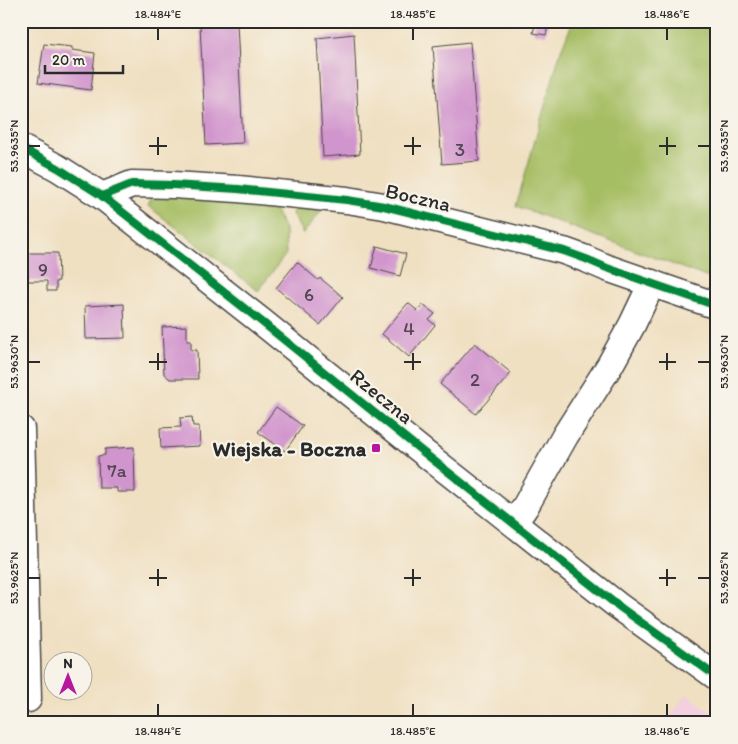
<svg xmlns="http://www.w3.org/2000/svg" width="738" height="744" font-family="Itim,sans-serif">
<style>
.built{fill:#f3cfdf}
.green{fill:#a6be63;stroke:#687447}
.building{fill:#d195cd}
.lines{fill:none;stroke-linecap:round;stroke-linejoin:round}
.street-casing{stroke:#494642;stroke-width:29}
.street{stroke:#fff;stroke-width:26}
.cycleway-casing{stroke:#f7f3e8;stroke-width:11}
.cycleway{stroke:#00873e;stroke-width:8}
.ticks{fill:none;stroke:#2b2b2b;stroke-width:2}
.poi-dot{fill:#b5179e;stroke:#f7f3e8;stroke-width:2}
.labels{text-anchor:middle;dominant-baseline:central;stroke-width:4.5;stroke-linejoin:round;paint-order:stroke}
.number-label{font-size:19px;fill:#544654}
.street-label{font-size:21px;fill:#2b2b2b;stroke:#f7f3e8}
.poi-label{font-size:21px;font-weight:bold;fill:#2b2b2b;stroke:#f7f3e8;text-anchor:end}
.neatline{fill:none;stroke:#2b2b2b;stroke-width:2}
.ticks-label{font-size:12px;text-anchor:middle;fill:#2b2b2b}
</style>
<rect width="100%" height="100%" fill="#f7f3e8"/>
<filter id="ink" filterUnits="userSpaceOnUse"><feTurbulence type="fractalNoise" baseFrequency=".02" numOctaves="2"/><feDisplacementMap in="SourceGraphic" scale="10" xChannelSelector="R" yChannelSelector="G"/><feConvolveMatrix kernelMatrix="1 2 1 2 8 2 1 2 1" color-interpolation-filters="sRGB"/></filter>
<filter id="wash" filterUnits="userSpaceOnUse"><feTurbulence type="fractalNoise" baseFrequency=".0096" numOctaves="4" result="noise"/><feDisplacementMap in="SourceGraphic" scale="20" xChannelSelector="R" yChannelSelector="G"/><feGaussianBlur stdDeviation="1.12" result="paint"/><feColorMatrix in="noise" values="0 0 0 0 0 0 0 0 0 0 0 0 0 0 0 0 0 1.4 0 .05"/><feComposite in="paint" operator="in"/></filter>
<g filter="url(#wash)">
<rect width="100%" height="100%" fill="#f0e0c2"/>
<polygon class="built" points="686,694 717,716 717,723 666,723"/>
<g class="green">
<polygon points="573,21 717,21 717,281 516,206 561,50"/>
<polygon points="155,191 251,199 275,210 285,229 286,254 258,291 148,206"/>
<polygon points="295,205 321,211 303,234 292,214"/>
</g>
<g id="blocks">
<g class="building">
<polygon points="536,21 549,21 546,35 533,33"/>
<polygon points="237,23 243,143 206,145 200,25"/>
<polygon points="354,34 360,154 323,157 317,38"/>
<polygon points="470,42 479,161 442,164 433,46"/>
<polygon points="44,44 72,47 72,50 95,53 91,90 38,83"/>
<polygon points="377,246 406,254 400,276 371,268"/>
<polygon points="27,253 58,253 59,281 56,281 56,291 47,291 47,281 28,281"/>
<polygon points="297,262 318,280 320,278 343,297 320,325 276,288"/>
<polygon points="408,303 418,311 423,305 435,314 429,320 435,325 409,357 382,334"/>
<polygon points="124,304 125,338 86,339 85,306"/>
<polygon points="187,326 187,341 191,341 191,350 197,350 198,379 170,379 164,374 162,327"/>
<polygon points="475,343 511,373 476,414 440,384"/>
<polygon points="276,407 303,426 285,451 258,432"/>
<polygon points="192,417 193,426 199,426 200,446 161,448 160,428 181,427 180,418"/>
<polygon points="134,447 135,492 117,492 117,488 99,488 98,456 105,455 105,449"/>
</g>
</g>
</g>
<g filter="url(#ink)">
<use href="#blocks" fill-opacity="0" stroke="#494642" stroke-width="1"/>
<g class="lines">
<g class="street-casing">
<g id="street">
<polyline points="21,148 58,168 102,196 262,322 423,452 617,605 717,677"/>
<polyline points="102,196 132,184 173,185 238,189 347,200 384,206 564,251 586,259 607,268 717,306"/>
<polyline points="21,429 28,699"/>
<polyline points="514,523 525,507 565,436 610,365 632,325 652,283"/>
</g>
</g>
<use href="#street" class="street"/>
<g class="cycleway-casing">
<g id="cycleway">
<polyline points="21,148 58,168 102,196 262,322 423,452 617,605 717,677"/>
<polyline points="102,196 132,184 173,185 238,189 347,200 384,206 564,251 586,259 607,268 717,306"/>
</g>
</g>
<use href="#cycleway" class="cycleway"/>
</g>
</g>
<path class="ticks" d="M158 28V40M413 28V40M667 28V40M158 137V155M413 137V155M667 137V155M28 146H40M149 146H167M404 146H421M659 146H676M698 146H710M158 353V370M413 353V370M667 353V370M28 362H40M149 362H167M404 362H421M659 362H676M698 362H710M158 569V586M413 569V586M667 569V586M28 578H40M149 578H167M404 578H421M659 578H676M698 578H710M158 704V716M413 704V716M667 704V716"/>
<rect class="poi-dot" x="371" y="443" width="10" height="10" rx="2.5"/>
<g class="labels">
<g class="number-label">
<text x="460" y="149">3</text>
<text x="43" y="269">9</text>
<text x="309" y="294">6</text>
<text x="409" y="328">4</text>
<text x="475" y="379">2</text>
<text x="117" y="470">7a</text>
</g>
<g class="street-label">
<text transform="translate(418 197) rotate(13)">Boczna</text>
<text transform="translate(382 396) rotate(39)">Rzeczna</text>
</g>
<g class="poi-label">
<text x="366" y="448">Wiejska - Boczna</text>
</g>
</g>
<rect width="738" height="744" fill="none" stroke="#f7f3e8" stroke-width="55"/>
<g transform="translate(68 676)"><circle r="24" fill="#f7f3e8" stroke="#a5a39c"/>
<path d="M0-4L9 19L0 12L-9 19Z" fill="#b5179e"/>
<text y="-8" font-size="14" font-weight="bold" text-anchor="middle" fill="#2b2b2b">N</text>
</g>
<path d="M45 65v8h78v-8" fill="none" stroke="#2b2b2b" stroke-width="2.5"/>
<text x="52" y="65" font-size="15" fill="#2b2b2b" stroke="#f7f3e8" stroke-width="4" paint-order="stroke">20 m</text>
<rect x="28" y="28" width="682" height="688" class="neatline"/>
<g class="ticks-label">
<text x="158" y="18">18.484°E</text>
<text x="413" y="18">18.485°E</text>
<text x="667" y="18">18.486°E</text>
<text transform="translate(14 146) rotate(-90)" y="4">53.9635°N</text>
<text transform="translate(724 146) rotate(-90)" y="4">53.9635°N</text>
<text transform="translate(14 362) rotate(-90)" y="4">53.9630°N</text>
<text transform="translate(724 362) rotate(-90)" y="4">53.9630°N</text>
<text transform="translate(14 578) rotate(-90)" y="4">53.9625°N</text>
<text transform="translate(724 578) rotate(-90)" y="4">53.9625°N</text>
<text x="158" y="735">18.484°E</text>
<text x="413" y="735">18.485°E</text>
<text x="667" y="735">18.486°E</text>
</g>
</svg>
